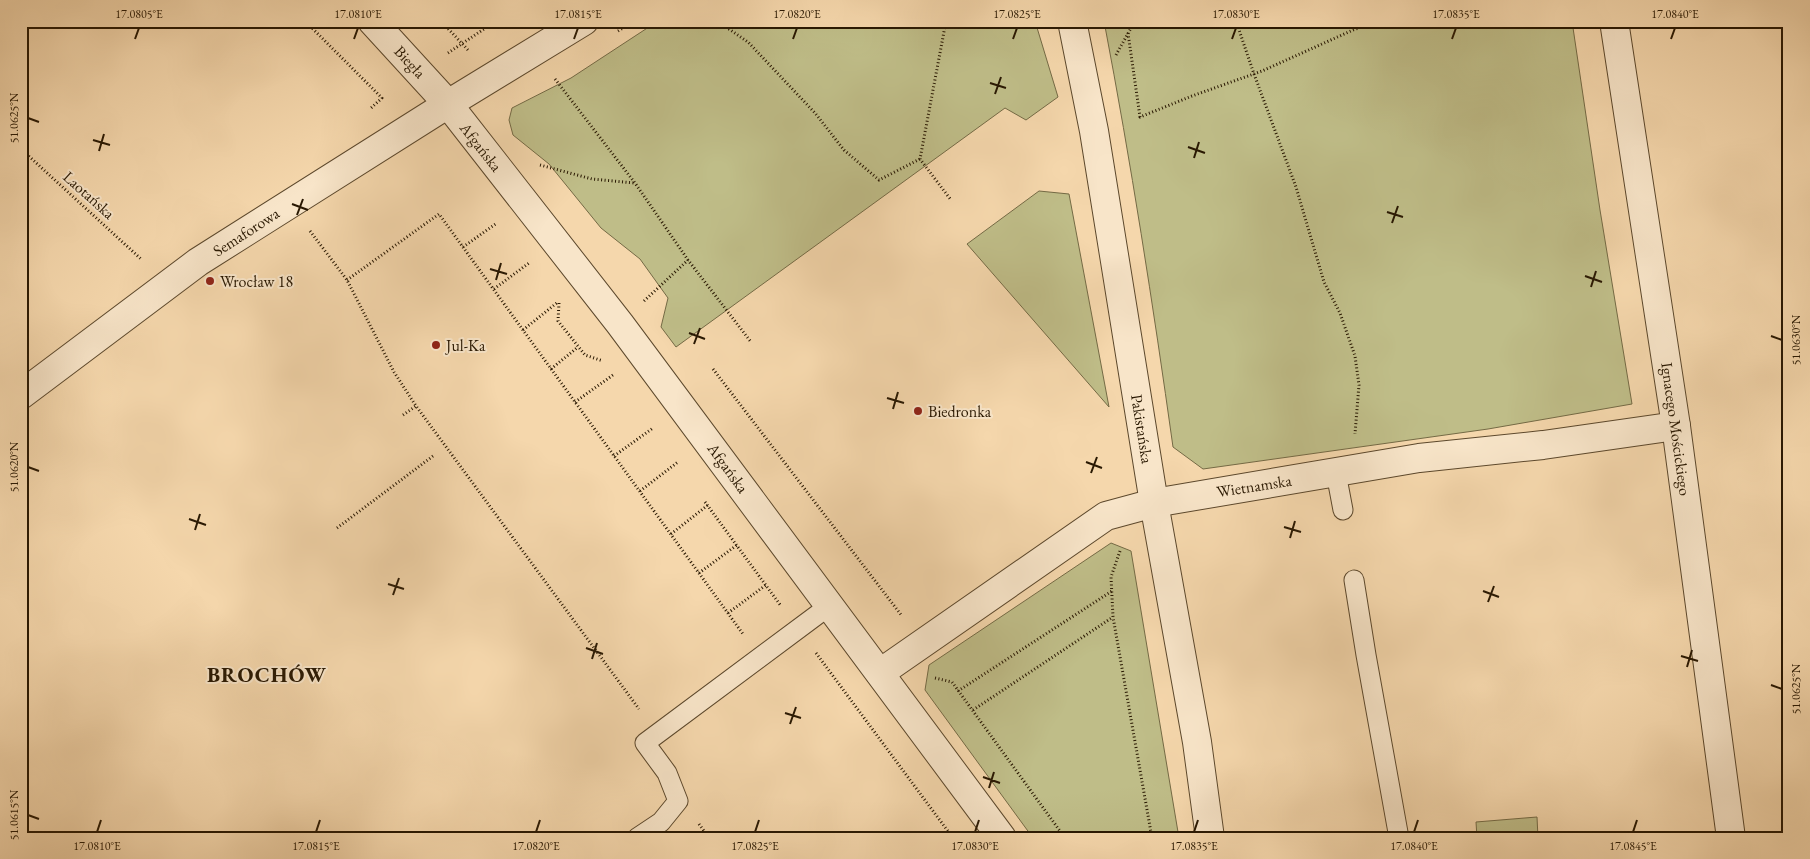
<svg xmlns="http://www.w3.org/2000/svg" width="1810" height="859" font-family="'EB Garamond',serif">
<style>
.green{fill:#bfbd88;stroke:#746a45}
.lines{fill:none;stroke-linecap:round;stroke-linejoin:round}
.service-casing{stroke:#5c482c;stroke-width:21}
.minor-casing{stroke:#5c482c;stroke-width:30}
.tertiary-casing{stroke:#5c482c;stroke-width:30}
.path{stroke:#291802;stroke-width:3;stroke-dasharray:1 2.5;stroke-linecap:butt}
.service{stroke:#f8e5c9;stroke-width:19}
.minor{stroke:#f8e5c9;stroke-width:28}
.tertiary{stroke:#f8e5c9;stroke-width:28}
.ticks{fill:none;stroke:#291802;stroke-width:2}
.poi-dot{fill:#8f2418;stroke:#f8e5c9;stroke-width:2}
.labels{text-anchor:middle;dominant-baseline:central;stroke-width:4;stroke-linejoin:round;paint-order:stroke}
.street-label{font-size:16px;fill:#291802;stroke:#f8e5c9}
.poi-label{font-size:16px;fill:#291802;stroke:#f8e5c9;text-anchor:start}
.district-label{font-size:21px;font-weight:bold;letter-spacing:1px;fill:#291802;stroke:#f8e5c9}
.neatline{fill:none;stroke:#291802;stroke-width:2}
.ticks-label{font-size:12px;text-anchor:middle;fill:#291802}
</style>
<rect width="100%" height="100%" fill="#f5d7ac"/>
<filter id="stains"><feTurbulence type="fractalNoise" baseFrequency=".004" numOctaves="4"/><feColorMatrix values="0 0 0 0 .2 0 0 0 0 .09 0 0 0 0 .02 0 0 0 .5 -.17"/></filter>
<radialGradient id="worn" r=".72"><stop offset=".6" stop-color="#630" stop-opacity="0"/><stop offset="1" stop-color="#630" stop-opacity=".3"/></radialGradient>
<g class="green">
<polygon points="658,21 1035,21 1058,97 1026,120 1005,108 676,347 661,327 668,298 640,259 601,228 549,164 513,135 509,120 512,108 571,78"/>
<path d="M1104 21H1572L1600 210 1632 404 1488 429 1203 469 1173 447C1153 304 1131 163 1104 21Z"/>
<polygon points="1039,191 1069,194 1109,407 967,244"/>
<polygon points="1111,543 1131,551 1179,838 1033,838 925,690 929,665"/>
<polygon points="1537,817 1538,838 1477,838 1476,822"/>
</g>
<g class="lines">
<g class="service-casing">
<g id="service">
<polyline points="1336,473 1343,510"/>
<polyline points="1354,580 1366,655 1399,838"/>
<polyline points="637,838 661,822 678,801 667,773 645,743 829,606"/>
</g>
</g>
<g class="minor-casing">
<g id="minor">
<polyline points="372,21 448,104 620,324 1002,838"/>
<polyline points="1072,21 1094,131 1154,503 1197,742 1210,838"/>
<polyline points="21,395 198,262 448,104 584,21"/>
<polyline points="880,673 1106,516 1154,503 1419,458 1543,445 1676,426"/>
</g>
</g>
<g class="tertiary-casing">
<polyline id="tertiary" points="1614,21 1676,426 1731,838"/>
</g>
<g class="path">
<polyline points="305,21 382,98 370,109"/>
<polyline points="441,21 468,50"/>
<polyline points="717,21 748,42 815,113 844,150 879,180 920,159"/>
<polyline points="946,21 920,159 951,200"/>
<polyline points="1236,21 1254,74 1296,187 1324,282 1340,313 1355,356 1359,385 1355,434"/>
<polyline points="618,31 634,21"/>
<polyline points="1128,33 1140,117 1192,96 1262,71 1353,30 1378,21"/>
<polyline points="448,53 496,21"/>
<polyline points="1116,55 1135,21"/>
<polyline points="555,79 635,183 688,260 751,342"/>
<polyline points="21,149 141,259"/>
<polyline points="540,165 592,179 634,183"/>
<polyline points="310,231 347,280 394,372 416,406 639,709"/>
<polyline points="463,247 497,223"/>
<polyline points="347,280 439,214 743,634"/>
<polyline points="494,289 529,263"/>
<polyline points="644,301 688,260"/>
<polyline points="559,303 558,321 585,355 603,361"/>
<polyline points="523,330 558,302"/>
<polyline points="551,369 578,347"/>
<polyline points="713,369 902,616"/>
<polyline points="575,402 613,375"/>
<polyline points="403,415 416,406"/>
<polyline points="614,456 653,428"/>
<polyline points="640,491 678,462"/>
<polyline points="705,502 781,606"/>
<polyline points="337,528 433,456"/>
<polyline points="671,534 708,505"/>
<polyline points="1120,551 1111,577 1113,617 1152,838"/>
<polyline points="699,573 737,545"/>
<polyline points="728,613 766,585"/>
<polyline points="816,653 953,838"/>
<polyline points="935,678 952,682 1065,838"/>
<polyline points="958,691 1112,591"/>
<polyline points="973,710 1113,617"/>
<polyline points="699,824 709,838"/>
</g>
<use href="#service" class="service"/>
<use href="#minor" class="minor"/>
<use href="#tertiary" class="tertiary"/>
</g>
<path class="ticks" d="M135 39 139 28M354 39 358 28M574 39 578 28M793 39 797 28M1013 39 1017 28M1232 39 1236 28M1452 39 1456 28M1671 39 1675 28M990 83 1006 88M995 94 1001 77M28 118 39 122M93 140 110 145M1188 147 1205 153M99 151 104 134M1194 158 1199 142M292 204 308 210M1387 212 1403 217M297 215 303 199M1392 223 1398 206M490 269 507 274M1585 276 1602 282M496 280 501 263M1591 287 1596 271M689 333 705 339M1771 336 1782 340M694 344 700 328M887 398 904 403M893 409 898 392M1086 462 1102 468M28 467 39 471M1091 473 1097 457M189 519 206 525M1284 527 1301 532M195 530 200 514M1290 538 1295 521M388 584 404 589M1483 591 1499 597M393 595 399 578M1488 602 1494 586M586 648 603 654M1681 656 1698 661M592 659 597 643M1687 667 1692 650M1771 685 1782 689M785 713 801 718M790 724 796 707M983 777 1000 783M989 788 994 772M28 815 39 819M97 832 101 820M316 832 320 820M536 832 540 820M755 832 759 820M975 832 979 820M1194 832 1198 820M1414 832 1418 820M1633 832 1637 820"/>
<g class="poi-dot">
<circle cx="210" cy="281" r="5"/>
<circle cx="436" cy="345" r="5"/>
<circle cx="918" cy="411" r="5"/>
</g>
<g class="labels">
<g class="street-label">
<text transform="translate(410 62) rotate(47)">Biegła</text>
<text transform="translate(481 147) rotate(52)">Afgańska</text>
<text transform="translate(89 195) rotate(42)">Laotańska</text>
<text transform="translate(246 232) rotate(-33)">Semaforowa</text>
<text transform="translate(1142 429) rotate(81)">Pakistańska</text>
<text transform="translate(1676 429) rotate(82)">Ignacego Mościckiego</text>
<text transform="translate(728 468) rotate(54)">Afgańska</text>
<text transform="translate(1254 486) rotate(-9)">Wietnamska</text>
</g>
<g class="poi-label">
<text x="220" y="281">Wrocław 18</text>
<text x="446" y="345">Jul-Ka</text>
<text x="928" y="411">Biedronka</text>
</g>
<g class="district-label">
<text x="267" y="674">BROCHÓW</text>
</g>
</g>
<rect width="1810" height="859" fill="none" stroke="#f5d7ac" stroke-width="55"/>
<rect x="28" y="28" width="1754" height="804" class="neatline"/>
<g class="ticks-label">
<text x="139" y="18">17.0805°E</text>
<text x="358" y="18">17.0810°E</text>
<text x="578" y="18">17.0815°E</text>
<text x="797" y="18">17.0820°E</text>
<text x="1017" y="18">17.0825°E</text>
<text x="1236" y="18">17.0830°E</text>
<text x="1456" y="18">17.0835°E</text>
<text x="1675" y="18">17.0840°E</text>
<text transform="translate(14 118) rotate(-90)" y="4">51.0625°N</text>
<text transform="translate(1796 340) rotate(-90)" y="4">51.0630°N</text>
<text transform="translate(14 467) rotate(-90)" y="4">51.0620°N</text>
<text transform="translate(1796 689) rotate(-90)" y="4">51.0625°N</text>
<text transform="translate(14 815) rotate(-90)" y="4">51.0615°N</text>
<text x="97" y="850">17.0810°E</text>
<text x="316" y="850">17.0815°E</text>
<text x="536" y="850">17.0820°E</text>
<text x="755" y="850">17.0825°E</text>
<text x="975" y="850">17.0830°E</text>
<text x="1194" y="850">17.0835°E</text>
<text x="1414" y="850">17.0840°E</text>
<text x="1633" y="850">17.0845°E</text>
</g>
<rect width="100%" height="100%" filter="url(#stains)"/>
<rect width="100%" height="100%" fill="url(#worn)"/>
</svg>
